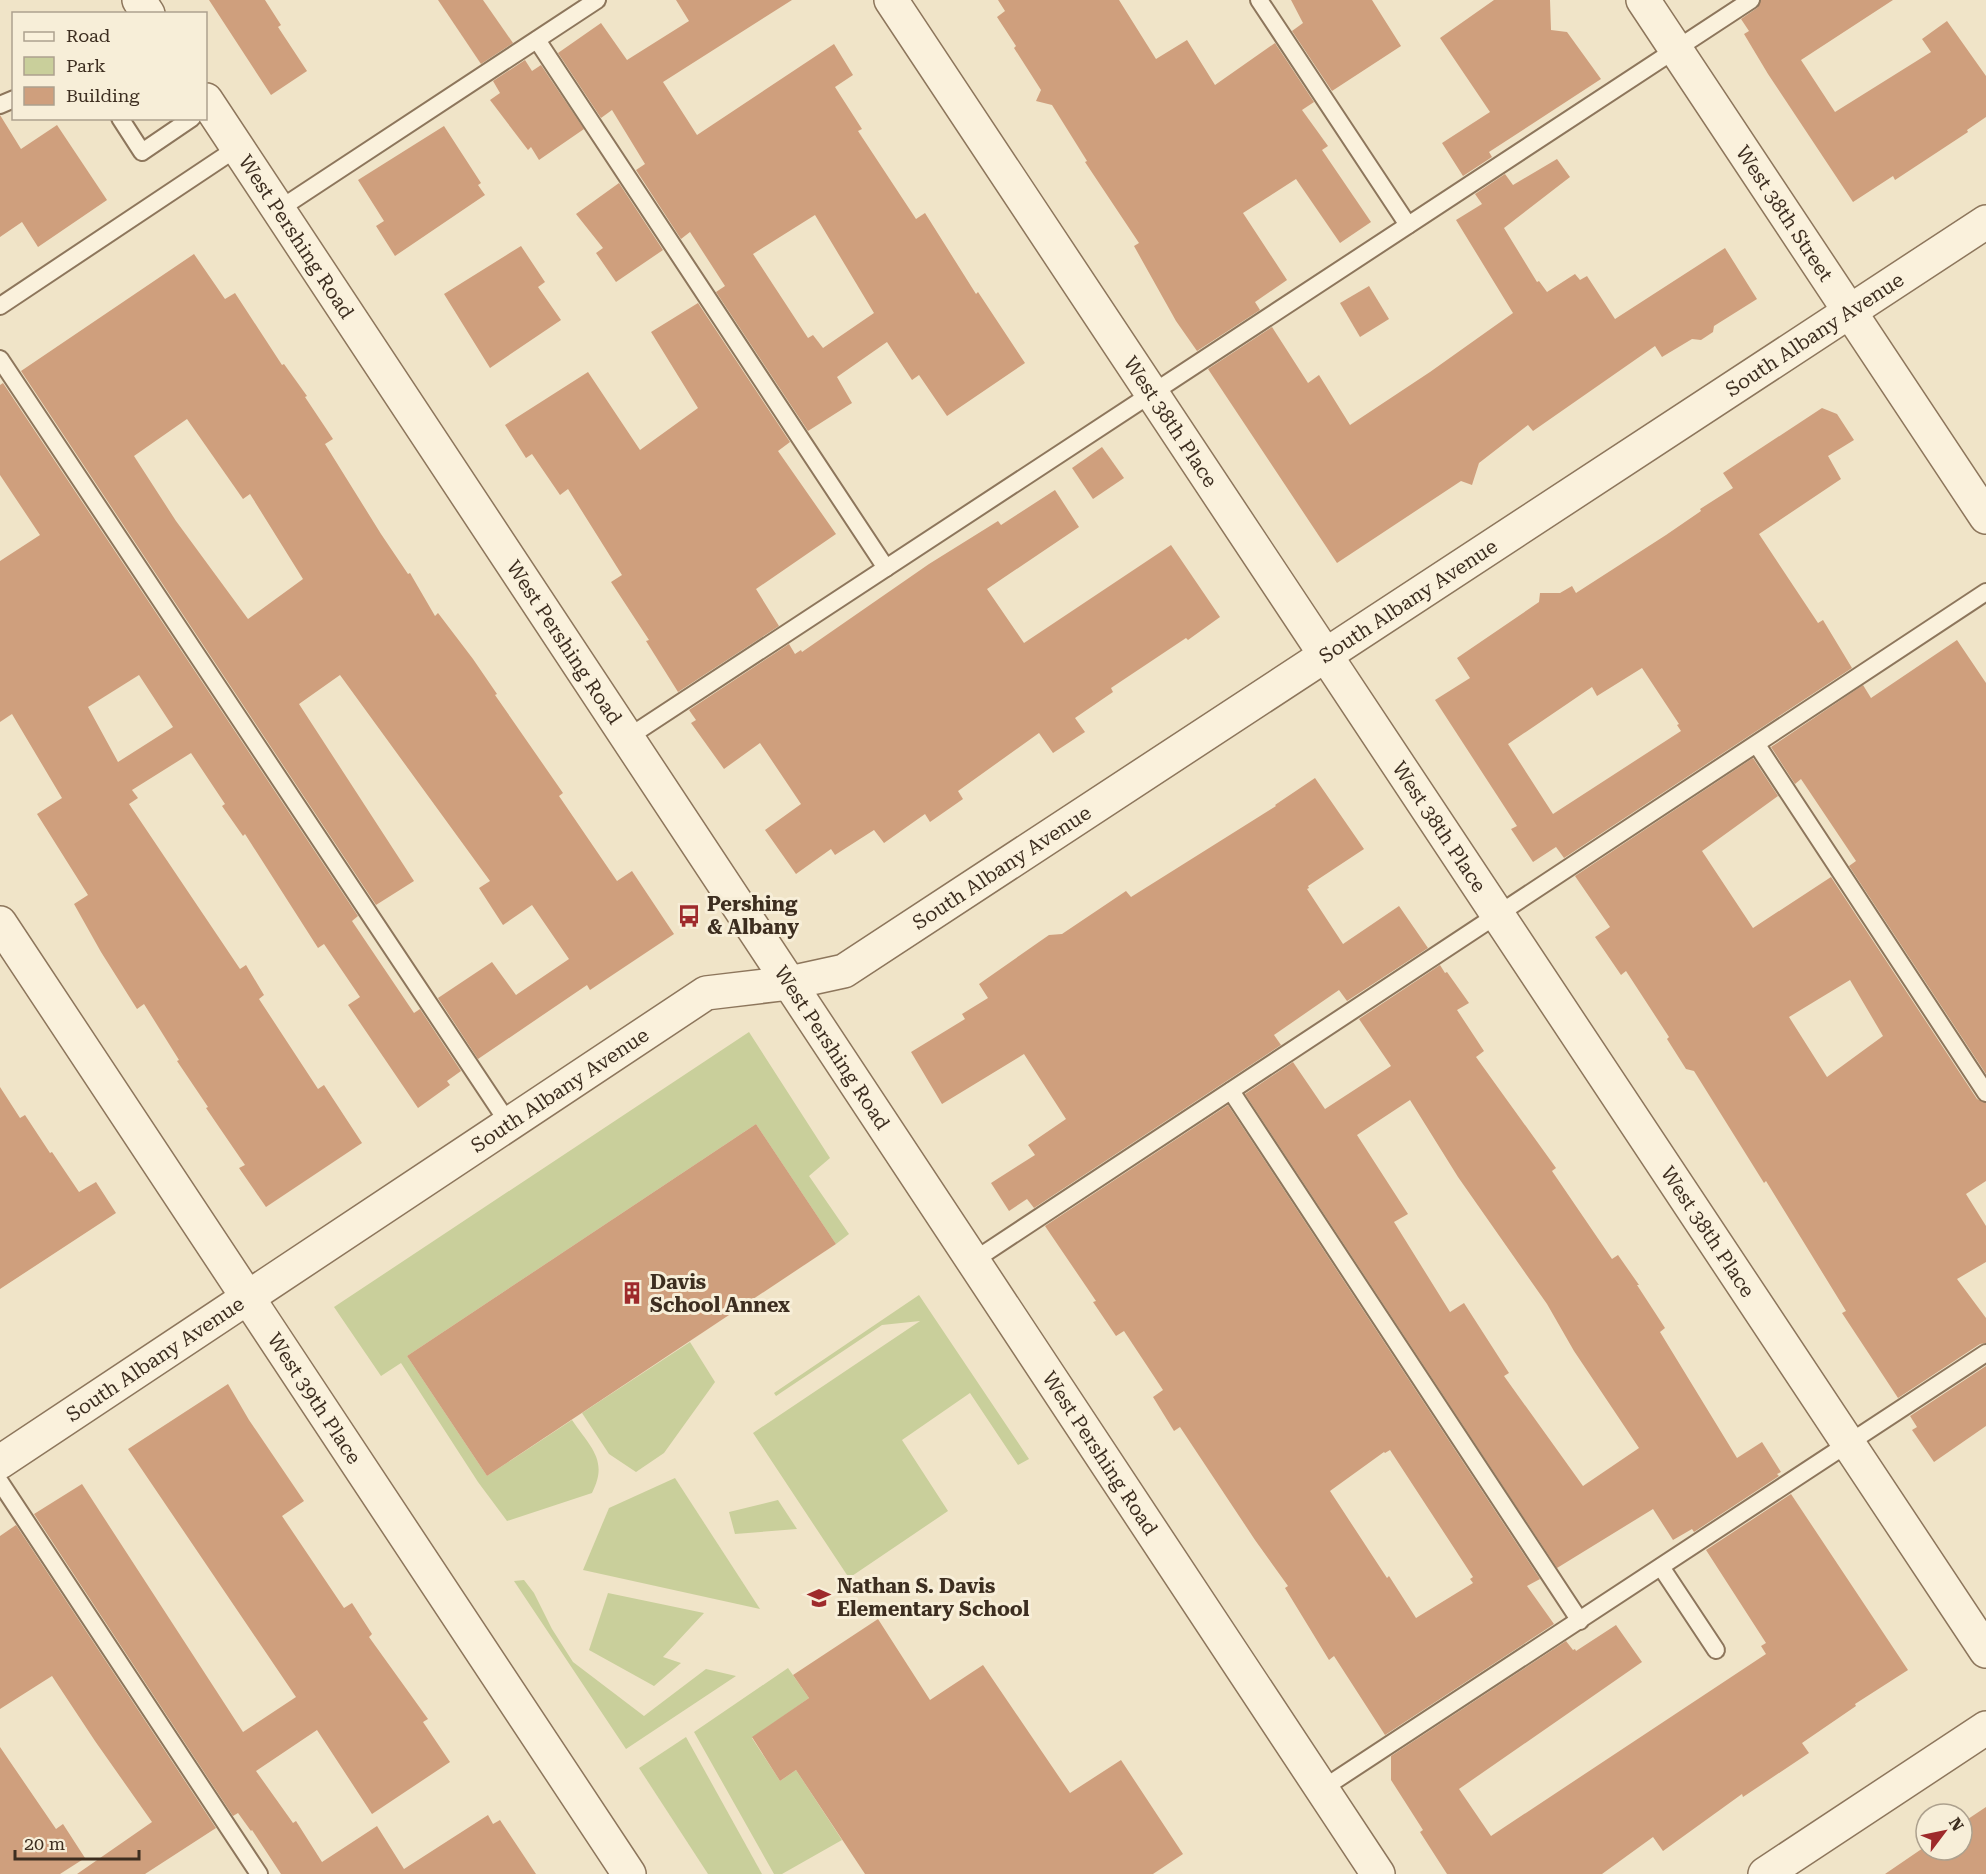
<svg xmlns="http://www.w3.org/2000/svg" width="1986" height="1874" font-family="'Roboto Serif',serif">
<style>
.green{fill:#c9cf9b}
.building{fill:#cf9f7d;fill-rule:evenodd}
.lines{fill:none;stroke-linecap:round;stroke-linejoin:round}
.service-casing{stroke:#8d765c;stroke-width:20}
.minor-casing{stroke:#8d765c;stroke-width:36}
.tertiary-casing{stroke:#8d765c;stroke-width:36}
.service{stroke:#faf1dc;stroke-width:16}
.minor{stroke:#faf1dc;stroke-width:33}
.tertiary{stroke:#faf1dc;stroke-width:33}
.labels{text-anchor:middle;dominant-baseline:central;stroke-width:6;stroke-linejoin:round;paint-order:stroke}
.street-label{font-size:20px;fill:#3d2e20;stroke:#f7eed8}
.poi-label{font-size:20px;font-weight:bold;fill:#3d2e20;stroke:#f7eed8;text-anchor:start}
</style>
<rect width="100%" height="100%" fill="#f0e4c8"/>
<g class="green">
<path d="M749 1032 830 1158 809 1176 849 1234 836 1244 756 1124 407 1356 487 1476 572 1420C590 1447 609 1460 592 1493L507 1521 478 1482 401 1363 381 1376 334 1307Z"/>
<polygon points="919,1295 1029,1459 1018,1465 970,1393 902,1440 948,1511 849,1578 753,1433 920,1321 882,1325 776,1396 774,1393"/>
<polygon points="690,1342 715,1382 664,1453 636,1472 609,1454 582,1413"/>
<polygon points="675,1478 760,1609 583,1570 609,1508"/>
<polygon points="778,1500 797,1529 735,1534 729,1512"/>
<polygon points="524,1580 534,1593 552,1629 573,1662 644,1716 706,1669 736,1676 626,1749 514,1581"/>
<polygon points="608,1593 704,1613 663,1657 681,1663 654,1686 589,1650"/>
<polygon points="788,1668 809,1698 752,1738 780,1781 796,1770 842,1840 782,1874 774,1874 694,1732"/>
<polygon points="686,1737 762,1874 708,1874 639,1768"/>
</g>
<g class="building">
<polygon points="209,0 265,0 281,25 278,27 307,71 271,95"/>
<polygon points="438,0 483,0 513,43 481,64"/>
<path d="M676 0H792L663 82 697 135 834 44 853 75 835 87 862 129 858 131 916 219 925 213 976 294 978 292 1025 363 947 416 919 375 912 380 887 342 837 377 852 403 808 431 716 292 725 286 690 232 681 239 636 170 645 164 612 110 601 118 558 53 601 23 627 60 689 21ZM815 215 874 313 823 348 813 335 808 338 753 254Z"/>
<polygon points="998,0 1119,0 1156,59 1187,40 1215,85 1275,43 1314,102 1302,110 1328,146 1322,150 1371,222 1340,243 1296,179 1243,213 1287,280 1255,302 1260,310 1197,351 1176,321 1134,246 1139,243 1085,162 1087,161 1052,105 1036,101 1041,90 1014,48 1016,46 997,17 1005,11"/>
<polygon points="1291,0 1372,0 1401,46 1332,91 1292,31 1303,23"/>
<polygon points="1494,0 1550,0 1551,30 1567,32 1601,79 1489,152 1492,157 1463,176 1442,143 1490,112 1440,38"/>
<polygon points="1761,0 1893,0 1801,60 1835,112 1931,52 1922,39 1947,21 1986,76 1986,117 1967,130 1968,132 1895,180 1893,176 1853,202 1768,74 1744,34 1749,31 1741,19 1757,8"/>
<polygon points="525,60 532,71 541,65 584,129 539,160 531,147 528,150 490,100 500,93 493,81"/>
<polygon points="0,115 21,149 57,125 107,200 38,247 22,222 0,237"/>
<polygon points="444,126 481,183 478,185 485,195 395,256 376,226 384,221 358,180"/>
<polygon points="1557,159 1570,177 1504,228 1537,282 1539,281 1547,292 1575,274 1580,280 1587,276 1615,319 1725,248 1757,299 1714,326 1713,332 1701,340 1692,339 1662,357 1655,346 1533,431 1528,425 1479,463 1472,485 1461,481 1337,563 1208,369 1272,327 1308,383 1319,375 1350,425 1430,372 1513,313 1456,220 1482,204 1475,194 1505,174 1513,185"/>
<polygon points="619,183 663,250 616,282 596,253 603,248 576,214"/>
<polygon points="521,246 545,282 538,287 561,320 490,368 444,294"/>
<path d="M194 254 225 299 235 293 282 365 284 364 307 396 305 397 333 439 325 444 381 534 408 574 410 573 435 616 438 613 473 659 497 694 495 695 563 793 559 796 617 881 632 871 674 934 590 990 587 985 478 1059 438 998 492 962 516 995 569 959 532 905 503 925 479 888 490 881 340 675 299 704 414 881 376 905 21 371ZM187 419 243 499 250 494 303 579 248 619 176 521 134 456Z"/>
<polygon points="1369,286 1389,319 1360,337 1340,303"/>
<polygon points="698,303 790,442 778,451 836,534 756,589 779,626 678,692 646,641 649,640 611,582 622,575 568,489 560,495 532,454 526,458 505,425 588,372 640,450 698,408 651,332"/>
<path d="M3 383 358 916 352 921 414 1013 420 1009 461 1071 447 1081 450 1085 418 1108 348 1005 360 997 324 944 318 948 245 834 243 836 222 806 225 804 191 753 132 790 138 798 129 804 240 969 246 965 264 995 259 999 318 1089 324 1085 362 1143 266 1207 239 1168 245 1165 206 1108 208 1107 177 1061 179 1060 144 1004 137 1009 101 952 74 904 88 895 37 814 62 798 12 714 0 722V561L40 535 0 475V385ZM139 675 173 727 118 762 88 707Z"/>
<path d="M1822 408 1837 414 1854 440 1828 456 1841 479 1759 534 1818 623 1823 620 1852 668 1564 858 1556 847 1533 862 1511 829 1517 826 1435 700 1470 678 1457 658 1539 602 1540 593H1560L1572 586 1576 593 1666 535 1701 511 1700 509 1733 488 1723 473ZM1642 668 1679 724 1677 725 1681 731 1553 814 1508 744 1592 687 1597 696Z"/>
<polygon points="1102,447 1124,478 1093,499 1072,468"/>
<polygon points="1055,490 1079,527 987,589 1024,643 1171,545 1220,617 1188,640 1186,638 1111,688 1113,692 1075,718 1085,732 1053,753 1039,733 958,791 963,799 930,822 925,814 884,843 874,830 835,855 831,849 796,874 765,830 801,804 760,743 724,769 691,723 696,720 689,710 789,644 795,654 801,650 802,652 929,564 998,521 1001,525"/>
<polygon points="1957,640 1986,683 1986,1074 1849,866 1856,861 1801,779 1795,784 1771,747 1863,685 1871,698"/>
<path d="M1753 758 1778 796 1702 851 1753 928 1831 877 1977 1099 1986 1103V1181L1966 1194 1986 1226V1262L1957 1279 1986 1318V1343L1980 1344 1898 1398 1842 1313 1846 1311 1766 1181 1764 1183 1694 1071 1686 1069 1667 1039 1669 1037 1626 971 1621 975 1595 937 1610 927 1575 876ZM1850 980 1883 1036 1827 1077 1789 1017Z"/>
<polygon points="1315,778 1364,849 1308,886 1309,888 1307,889 1343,944 1399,906 1428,948 1347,1001 1339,990 1274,1035 1281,1045 1034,1208 1027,1199 1009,1211 991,1183 1035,1155 1028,1145 1066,1119 1024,1054 942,1104 911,1052 965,1019 962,1014 988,998 979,984 1049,935 1062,934 1126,891 1131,897 1276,806 1275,805"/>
<path d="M1440 965 1445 973 1447 972 1469 1003 1457 1010 1484 1051 1476 1057 1556 1168 1552 1171 1612 1259 1618 1255 1639 1285H1637L1665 1328 1660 1332 1737 1458 1762 1442 1781 1472 1777 1474 1779 1476 1694 1532 1692 1529 1673 1540 1653 1509 1557 1568 1245 1094 1293 1062 1325 1109 1391 1066 1359 1019ZM1410 1100 1458 1177 1547 1304 1574 1351 1639 1448 1583 1486 1504 1376 1509 1373 1464 1303 1450 1312 1394 1222 1408 1214 1357 1135Z"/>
<polygon points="0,1087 20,1118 25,1115 50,1153 52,1152 79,1192 96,1182 116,1213 0,1289"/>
<path d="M1228 1105 1540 1579 1527 1586 1554 1624 1385 1735 1334 1656 1329 1660 1285 1588 1288 1586 1255 1540 1180 1427 1174 1431 1153 1397 1163 1390 1124 1331 1116 1336 1093 1302 1096 1301 1045 1226ZM1390 1450 1473 1577 1470 1579 1473 1583 1416 1618 1389 1576 1387 1578 1330 1491 1384 1452 1385 1453Z"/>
<polygon points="756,1124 836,1244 487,1476 407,1356"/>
<polygon points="1986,1366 1986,1426 1934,1462 1912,1430 1917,1427 1910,1416"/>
<polygon points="228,1384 249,1420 304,1501 282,1516 344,1608 352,1603 372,1634 369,1637 428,1719 423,1722 450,1762 372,1814 317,1730 256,1771 293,1823 296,1821 322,1862 377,1826 404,1869 488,1815 493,1824 500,1820 536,1874 281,1874 252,1830 251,1831 238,1813 233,1816 34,1514 82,1484 243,1732 296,1697 128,1449"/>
<polygon points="1791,1494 1908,1670 1855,1704 1856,1706 1802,1743 1809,1753 1743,1797 1742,1794 1663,1851 1653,1837 1602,1874 1447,1874 1420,1832 1423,1830 1391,1780 1391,1756 1566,1641 1573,1650 1575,1649 1576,1651 1616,1625 1642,1662 1459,1789 1491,1836 1766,1654 1761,1646 1766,1643 1706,1550"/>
<polygon points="16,1525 216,1828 145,1874 77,1874 152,1822 95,1741 52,1676 0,1709 0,1536"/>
<polygon points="878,1619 930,1700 983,1665 1070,1793 1121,1760 1183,1854 1153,1874 865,1874 796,1770 780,1781 752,1737 809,1698 793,1675"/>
<polygon points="0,1747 56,1829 63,1824 85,1858 60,1874 0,1874"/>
<polygon points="1986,1807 1986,1874 1885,1874 1926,1846 1926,1850 1962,1850 1962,1823"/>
</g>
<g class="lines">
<g class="service-casing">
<g id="service">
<polyline points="1259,0 1408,225"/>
<polyline points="537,40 886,568"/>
<polyline points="0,105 14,99"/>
<polyline points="120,118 142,152 192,118"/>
<polyline points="278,210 597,0"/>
<polyline points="0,306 237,148"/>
<polyline points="0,359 509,1124"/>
<polyline points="627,738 1751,0"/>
<polyline points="1757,745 1986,1093"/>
<polyline points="1231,1091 1580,1621"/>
<polyline points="973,1261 1986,592"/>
<polyline points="0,1482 259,1874"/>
<polyline points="1661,1567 1716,1650"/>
<polyline points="1322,1789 1986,1353"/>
</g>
</g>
<g class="minor-casing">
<g id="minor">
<path id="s1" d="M891 0 1986 1651"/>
<path id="s2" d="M1643 0 1986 517"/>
<path id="s3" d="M0 923 629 1874"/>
<path id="s4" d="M0 1462 706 993 789 983 844 971 1986 222"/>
<polyline points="1765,1874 1986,1728"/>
</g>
</g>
<g class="tertiary-casing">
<g id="tertiary">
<polyline points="139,0 148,14"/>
<path id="s5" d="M206 100 1378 1874"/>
</g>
</g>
<use href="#service" class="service"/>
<use href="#minor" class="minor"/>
<use href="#tertiary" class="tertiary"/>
</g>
<defs>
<g id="bus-bare" transform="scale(1.8)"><path d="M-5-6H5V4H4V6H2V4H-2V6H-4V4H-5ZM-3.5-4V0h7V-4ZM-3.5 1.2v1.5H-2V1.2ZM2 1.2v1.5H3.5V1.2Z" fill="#9e2a2b" stroke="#f7eed8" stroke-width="2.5" paint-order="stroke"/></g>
<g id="building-bare" transform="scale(1.8)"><path d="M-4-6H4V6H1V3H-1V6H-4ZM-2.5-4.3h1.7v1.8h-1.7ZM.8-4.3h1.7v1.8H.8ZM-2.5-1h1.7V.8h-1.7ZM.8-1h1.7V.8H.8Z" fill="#9e2a2b" stroke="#f7eed8" stroke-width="2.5" paint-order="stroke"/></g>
<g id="school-bare" transform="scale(1.8)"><path d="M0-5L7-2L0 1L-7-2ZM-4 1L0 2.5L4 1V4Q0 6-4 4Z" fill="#9e2a2b" stroke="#f7eed8" stroke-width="2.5" paint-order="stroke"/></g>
</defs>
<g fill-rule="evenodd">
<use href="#bus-bare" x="689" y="916"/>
<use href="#building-bare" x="632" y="1293"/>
<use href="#school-bare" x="819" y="1598"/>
</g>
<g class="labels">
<g class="street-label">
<text stroke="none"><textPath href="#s2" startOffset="256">West 38th Street</textPath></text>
<text stroke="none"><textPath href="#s5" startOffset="164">West Pershing Road</textPath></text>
<text stroke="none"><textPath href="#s4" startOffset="2148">South Albany Avenue</textPath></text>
<text stroke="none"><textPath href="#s1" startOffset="506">West 38th Place</textPath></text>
<text stroke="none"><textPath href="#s4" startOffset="1662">South Albany Avenue</textPath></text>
<text stroke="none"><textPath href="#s5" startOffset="650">West Pershing Road</textPath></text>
<text stroke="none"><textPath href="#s1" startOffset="992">West 38th Place</textPath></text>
<text stroke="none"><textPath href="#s4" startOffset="1176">South Albany Avenue</textPath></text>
<text stroke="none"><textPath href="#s5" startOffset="1136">West Pershing Road</textPath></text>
<text stroke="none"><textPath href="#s4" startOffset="672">South Albany Avenue</textPath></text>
<text stroke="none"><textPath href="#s1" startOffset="1478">West 38th Place</textPath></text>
<text stroke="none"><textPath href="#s4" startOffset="186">South Albany Avenue</textPath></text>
<text stroke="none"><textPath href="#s3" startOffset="570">West 39th Place</textPath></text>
<text stroke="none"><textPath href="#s5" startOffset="1622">West Pershing Road</textPath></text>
</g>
<g class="poi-label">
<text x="707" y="904">Pershing<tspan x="707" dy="23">&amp; Albany</tspan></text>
<text x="650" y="1282">Davis<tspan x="650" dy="23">School Annex</tspan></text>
<text x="837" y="1586">Nathan S. Davis<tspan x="837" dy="23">Elementary School</tspan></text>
</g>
</g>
<rect x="12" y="12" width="195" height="108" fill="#f7eed8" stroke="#ada18e" stroke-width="1.5"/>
<rect x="24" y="32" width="30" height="9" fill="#faf1dc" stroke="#ada18e" stroke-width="1.5"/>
<text x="66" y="42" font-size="18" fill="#3d2e20">Road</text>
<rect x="24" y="57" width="30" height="18" fill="#c9cf9b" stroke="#ada18e" stroke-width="1.5"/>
<text x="66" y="72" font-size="18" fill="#3d2e20">Park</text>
<rect x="24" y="87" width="30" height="18" fill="#cf9f7d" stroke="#ada18e" stroke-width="1.5"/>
<text x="66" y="102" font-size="18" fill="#3d2e20">Building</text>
<g transform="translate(1944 1832) rotate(58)"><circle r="28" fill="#f7eed8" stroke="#ada18e" stroke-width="1.5"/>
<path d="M0-4.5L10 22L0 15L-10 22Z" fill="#9e2a2b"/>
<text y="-9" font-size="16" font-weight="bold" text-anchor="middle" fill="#3d2e20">N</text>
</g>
<path d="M15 1850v9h124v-9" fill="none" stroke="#3d2e20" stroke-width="3"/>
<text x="24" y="1850" font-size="18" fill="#3d2e20" stroke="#f7eed8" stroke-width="4.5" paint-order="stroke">20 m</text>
</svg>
